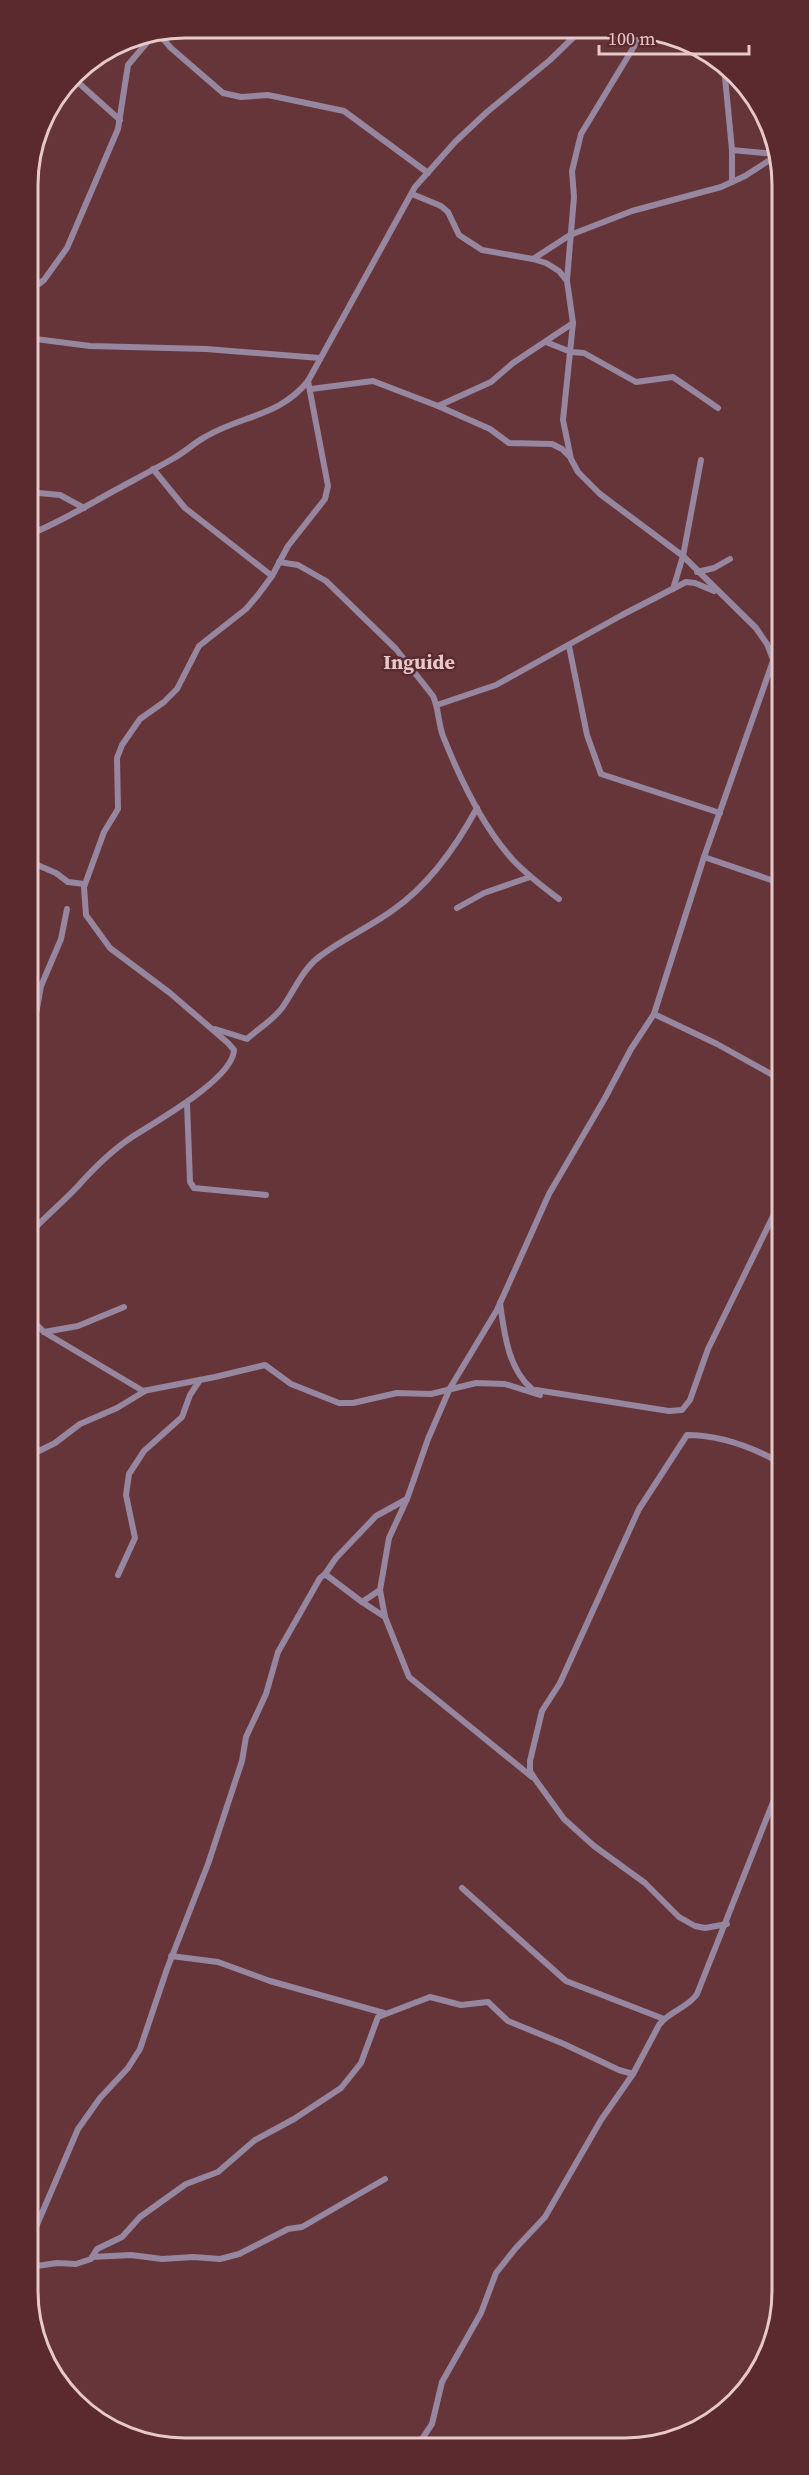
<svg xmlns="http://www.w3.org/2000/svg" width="809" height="2475" font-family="'Source Serif 4',serif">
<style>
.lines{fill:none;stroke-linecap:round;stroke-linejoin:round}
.street{stroke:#97869f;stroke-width:6}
.labels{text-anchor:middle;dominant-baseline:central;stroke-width:5;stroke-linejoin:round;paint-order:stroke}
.neighbourhood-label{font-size:20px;font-weight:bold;fill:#e8c9ca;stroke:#5a2a2f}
.rim{fill:none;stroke:#e8c9ca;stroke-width:3}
</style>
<rect width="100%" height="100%" fill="#653539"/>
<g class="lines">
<g class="street">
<polyline points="157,32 171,48 223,93 241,97 268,95 344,111 428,173"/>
<polyline points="727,68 725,77 732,150 732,182"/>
<polyline points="72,77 120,120"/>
<polyline points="732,150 776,154"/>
<polyline points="412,194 441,206 448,212 459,235 482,250 533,259 546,263 559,271 567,281 573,323 563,420 571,459 578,472 600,494 683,556 756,628 767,644 774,662 780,666"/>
<polyline points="533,259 570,235 632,211 721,187 745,176 779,154"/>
<polyline points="567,280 574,197 572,171 581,134 644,30"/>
<polyline points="28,292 44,280 67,248 118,129 128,65 155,33"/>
<polyline points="28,338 90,346 206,349 320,358"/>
<polyline points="546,342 571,352 584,353 636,382 673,377 718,408"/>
<polyline points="311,389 373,381 438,406 491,382 513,363 573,323"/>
<polyline points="438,406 490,429 509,443 552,444 562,449 570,457"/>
<polyline points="153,469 185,508 272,576"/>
<polyline points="28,492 60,495 84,508"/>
<path d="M28 535C51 526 72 514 94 502 120 487 148 473 174 458 185 452 194 443 205 437 242 415 279 417 308 381L415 187 455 142 487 112 550 60 581 30"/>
<path d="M279 562 298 565 326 581 396 649 433 696C439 709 438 723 443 736 460 779 482 826 513 860 527 875 543 887 559 899"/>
<polyline points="697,572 714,568 730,559"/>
<polyline points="673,589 683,556 701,460"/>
<polyline points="780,641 704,857 654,1014 717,1044 780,1079"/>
<polyline points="569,646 587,735 601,774 720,813"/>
<polyline points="437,705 496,685 622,615 686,582 695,583 714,591"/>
<polyline points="704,857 780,883"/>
<polyline points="28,861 56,873 68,882 84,884"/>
<polyline points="457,908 484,893 530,877"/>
<path d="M215 1029 247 1039C258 1029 273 1020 282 1008 294 991 302 970 319 957 342 939 370 927 393 910 429 885 457 845 477 808"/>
<polyline points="28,1033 35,1019 41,986 61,939 67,909"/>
<polyline points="187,1103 190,1182 194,1188 266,1195"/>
<path d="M29 1234C44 1218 62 1203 78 1186 94 1168 111 1151 132 1137 155 1122 233 1079 234 1050L228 1043 170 993 110 948 86 915 84 887 104 832 118 809 117 758 122 745 140 719 164 702 177 689 199 646 246 609 258 595 272 576 288 546 325 499 328 486 308 381"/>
<path d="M500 1303C504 1332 508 1369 532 1389"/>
<polyline points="29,1306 34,1322 44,1332 143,1391 215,1377 265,1365 291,1384 339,1403 353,1403 397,1393 431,1394 476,1383 505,1384 540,1395"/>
<polyline points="44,1332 78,1326 124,1307"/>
<polyline points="536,1390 669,1411 682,1410 690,1400 708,1349 780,1202"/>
<polyline points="29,1456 55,1443 80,1424 117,1408 145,1391"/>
<polyline points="325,1574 336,1558 376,1516 407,1499"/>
<polyline points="118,1575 135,1538 126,1495 129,1474 144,1451 182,1417 190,1395 200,1380"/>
<polyline points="380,1590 385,1617 409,1677 532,1777"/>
<polyline points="362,1602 385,1617"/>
<polyline points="462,1888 566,1981 664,2019"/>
<path d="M727 1924 705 1928 695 1926 679 1917 645 1883 594 1846 564 1819 535 1779 530 1771V1761L542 1711 560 1683 639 1509 687 1435C720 1435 752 1447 781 1463"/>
<polyline points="171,1956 218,1962 270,1981 384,2013"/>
<polyline points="30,2241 78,2129 100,2098 128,2068 140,2049 167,1969 208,1864 242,1761 246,1737 266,1694 278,1652 320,1578 325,1574 362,1602 380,1590 389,1538 407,1499 428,1439 450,1388 497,1310 549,1194 605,1098 631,1049 654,1014"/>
<polyline points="92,2257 131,2255 162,2259 193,2257 220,2259 239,2254 288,2229 302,2227 385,2179"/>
<polyline points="30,2267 57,2263 76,2264 91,2259 97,2249 122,2237 140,2217 186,2184 218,2172 255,2140 294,2119 341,2088 361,2063 378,2017 430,1997 461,2005 488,2002 508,2021 564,2044 619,2070 633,2074"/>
<path d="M418 2445 432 2424 442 2382 481 2313 496 2273 515 2249 545 2217 601 2120 633 2074 659 2025C669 2011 688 2008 697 1994L781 1782"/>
</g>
</g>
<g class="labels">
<g class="neighbourhood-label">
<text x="419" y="662">Inguide</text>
</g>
</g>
<path d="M0 0H809V2475H0ZM185 38H625A147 147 0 0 1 772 185V2291A147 147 0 0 1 625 2438H185A147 147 0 0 1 38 2291V185A147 147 0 0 1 185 38Z" fill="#5a2a2f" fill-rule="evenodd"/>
<path class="rim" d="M185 38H625A147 147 0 0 1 772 185V2291A147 147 0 0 1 625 2438H185A147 147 0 0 1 38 2291V185A147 147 0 0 1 185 38Z"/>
<path d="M599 45v9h150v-9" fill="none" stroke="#e8c9ca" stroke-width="3"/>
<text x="608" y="45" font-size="18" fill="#e8c9ca" stroke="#5a2a2f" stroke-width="4.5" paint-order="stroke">100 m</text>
</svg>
